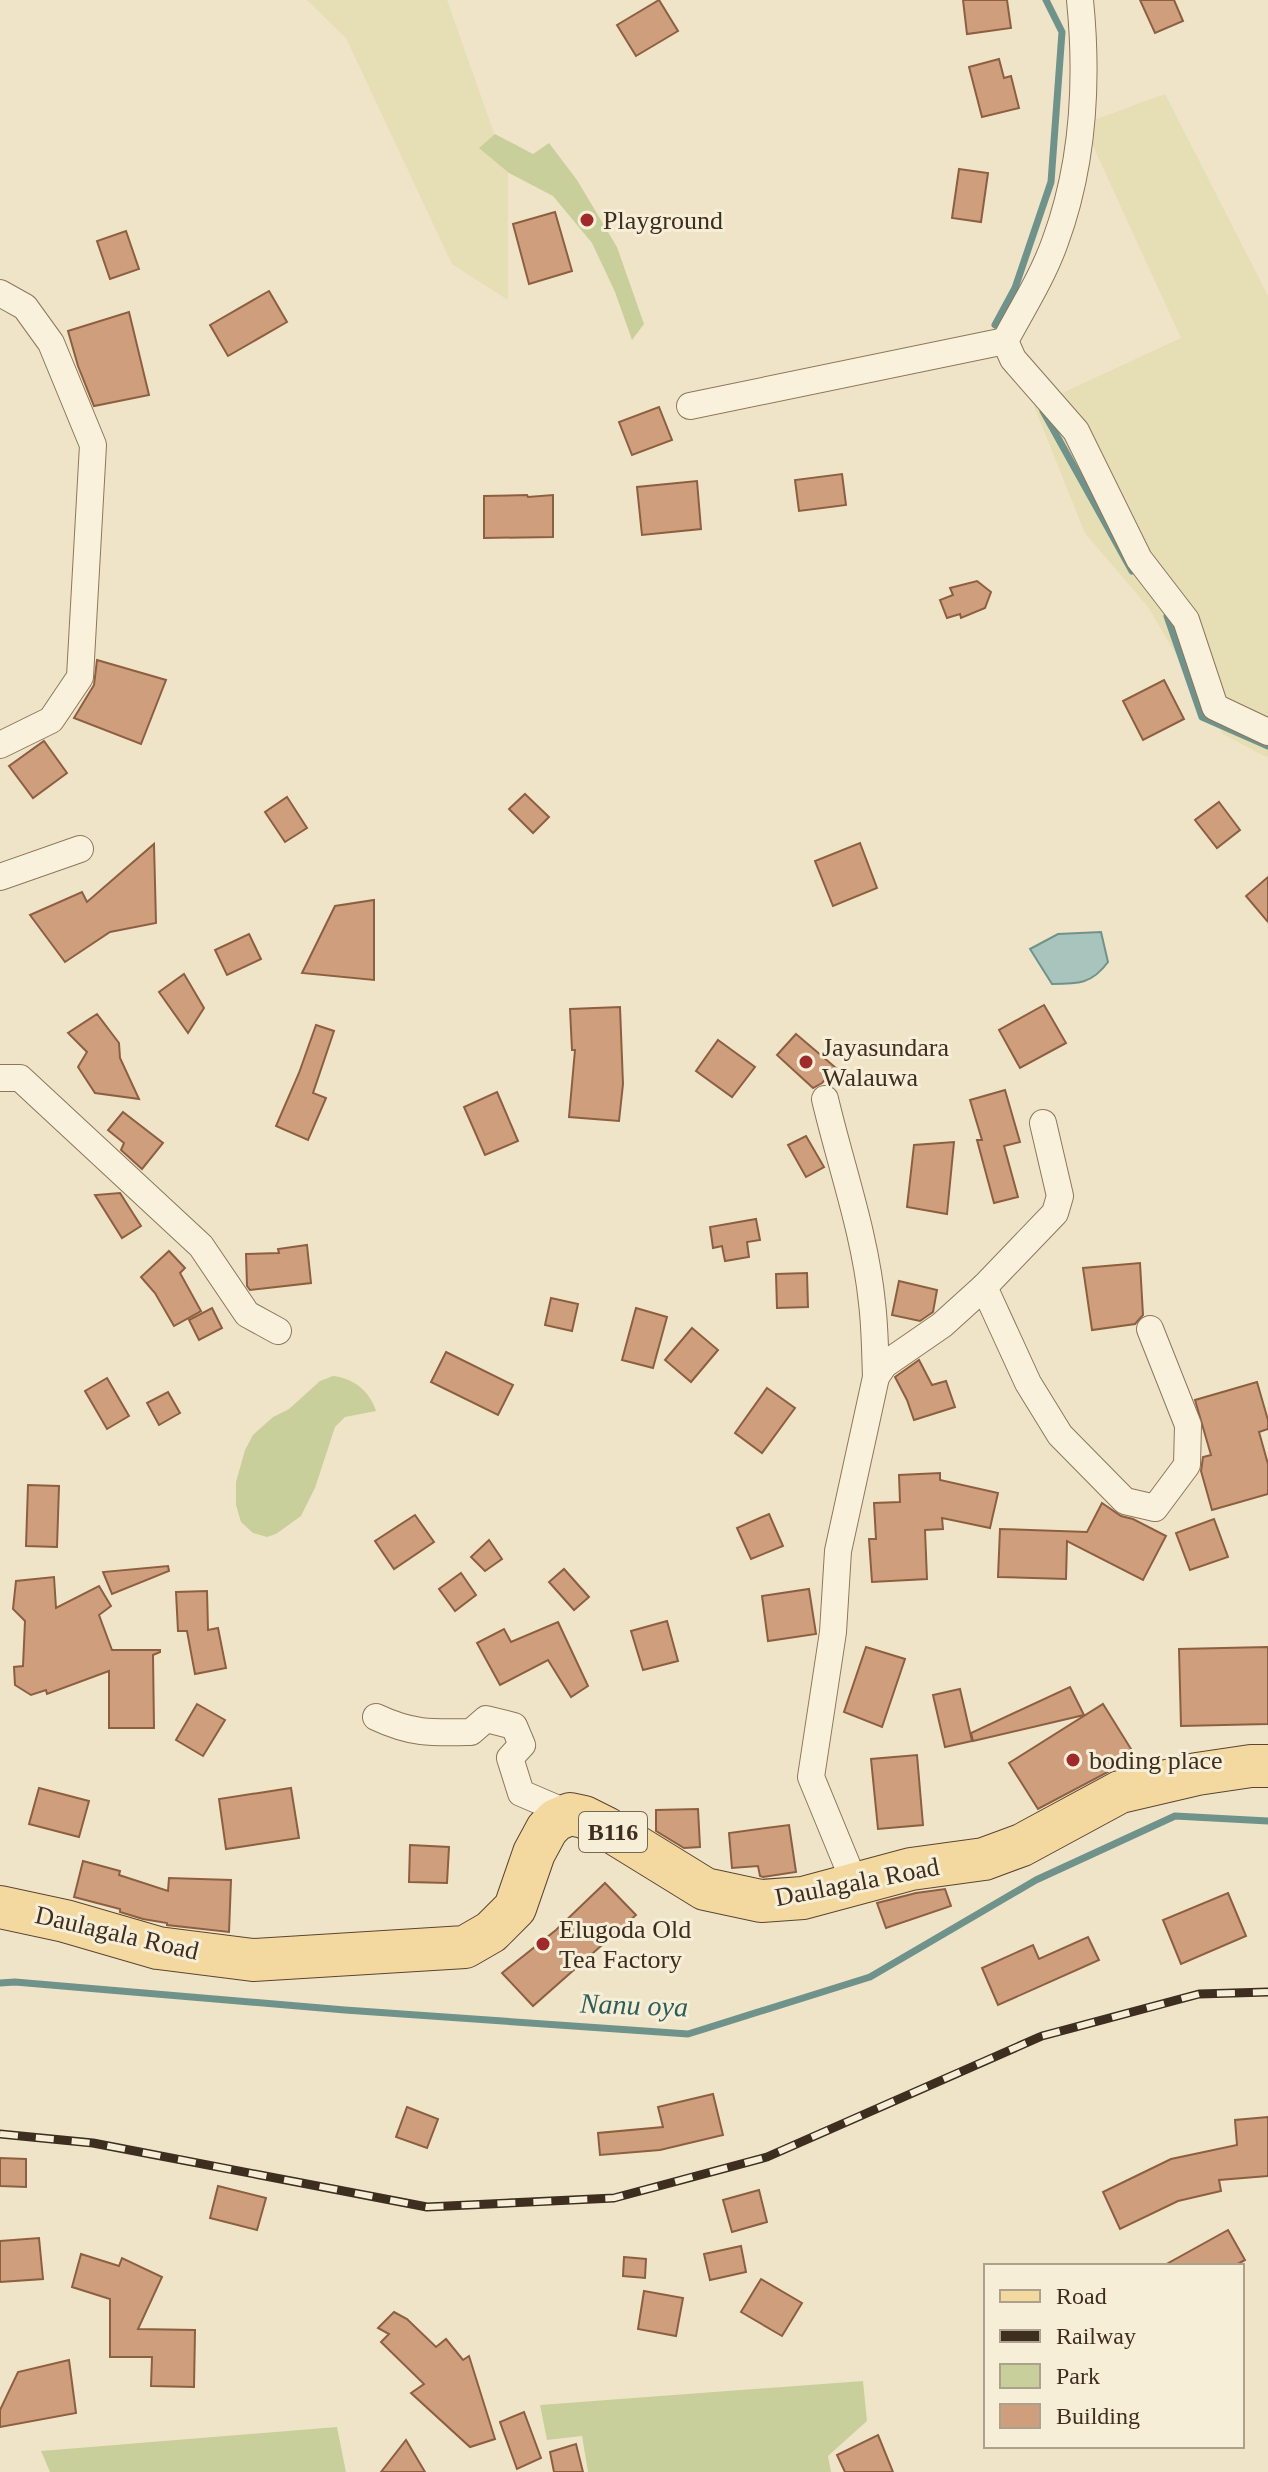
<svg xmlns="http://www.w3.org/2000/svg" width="1268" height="2472" font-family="Georgia,serif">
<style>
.farmland{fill:#e6deb5}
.green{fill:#c9cf9b}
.water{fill:#a9c4bc;stroke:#6f938a;stroke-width:2}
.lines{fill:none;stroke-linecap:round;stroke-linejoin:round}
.stream{stroke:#6f938a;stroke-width:7}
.building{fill:#cf9f7d;stroke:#8d5f41;stroke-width:2}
.street-casing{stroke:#8d765c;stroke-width:28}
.primary-casing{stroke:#5b4430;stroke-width:44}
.street{stroke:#faf1dc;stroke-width:26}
.primary{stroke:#f3d9a0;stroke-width:42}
.rail-casing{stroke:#3d2e20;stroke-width:9}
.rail{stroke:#f7eed8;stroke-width:6;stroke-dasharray:18;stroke-linecap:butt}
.poi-dot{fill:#9e2a2b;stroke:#f7eed8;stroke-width:3}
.labels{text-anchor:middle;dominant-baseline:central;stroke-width:6;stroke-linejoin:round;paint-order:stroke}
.shield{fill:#f7eed8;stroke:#756857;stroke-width:2}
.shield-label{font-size:24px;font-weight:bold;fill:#3d2e20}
.poi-label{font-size:26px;fill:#3d2e20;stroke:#f7eed8;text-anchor:start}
.street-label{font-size:26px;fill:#3d2e20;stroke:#f7eed8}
.water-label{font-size:28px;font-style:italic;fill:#2f5d5a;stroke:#f7eed8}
</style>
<rect width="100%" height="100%" fill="#f0e4c8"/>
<g class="farmland">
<polygon points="307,0 447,0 508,173 508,300 452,264 346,38"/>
<polygon points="1165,94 1268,296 1268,758 1223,734 1148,607 1085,533 1034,406 1181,338 1083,124"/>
</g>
<g class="green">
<polygon points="495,134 533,154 549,143 577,180 617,247 644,324 632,340 615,292 592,243 553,196 509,173 479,148"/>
<path d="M333 1376C353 1378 370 1391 376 1411L345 1417 335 1427 315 1488 301 1516 276 1534 267 1537 253 1533 241 1522 236 1505V1482L245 1450 253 1435 273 1417 289 1409 320 1381Z"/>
<polygon points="863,2381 867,2421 828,2456 831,2472 588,2472 582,2436 547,2440 540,2405"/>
<polygon points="337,2427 346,2472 50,2472 41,2451"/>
</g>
<path class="water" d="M1101 932 1108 962C1092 984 1078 984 1052 984L1030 949 1058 934Z"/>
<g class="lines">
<g class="stream">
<polyline points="995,325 1015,288 1051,182 1062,32 1046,0"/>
<polyline points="1043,411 1132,571"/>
<polyline points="1167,616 1202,717 1268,746"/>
<polyline points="0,1983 15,1982 345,2010 688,2034 870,1977 1036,1880 1175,1816 1268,1821"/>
</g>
</g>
<g class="building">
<polygon points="659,0 678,31 636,56 617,25"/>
<polygon points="963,0 1007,0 1011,28 967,34"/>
<polygon points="1140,0 1174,0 1183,21 1155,33"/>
<polygon points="999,59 1004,78 1011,76 1019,108 982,117 969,67"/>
<polygon points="959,169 988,173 981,222 952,218"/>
<polygon points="555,212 572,271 529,284 513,224"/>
<polygon points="126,231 139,269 110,279 97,241"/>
<polygon points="269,291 287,322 228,356 210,325"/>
<polygon points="129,312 149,395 94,406 78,366 68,331"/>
<polygon points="659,407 672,440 632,455 619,422"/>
<polygon points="842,474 846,505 799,511 795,480"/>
<polygon points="697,481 701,529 642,535 637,487"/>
<polygon points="527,495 528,497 553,495 553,537 484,538 484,496"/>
<polygon points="977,581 991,592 985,608 961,618 960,614 947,618 940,600 953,595 950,588"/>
<polygon points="97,660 166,680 141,744 74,718 94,685"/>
<polygon points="1164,680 1184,719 1143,740 1123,701"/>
<polygon points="44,741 67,773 33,798 9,766"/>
<polygon points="525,794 549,817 533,833 509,809"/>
<polygon points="287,797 307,828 285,842 265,812"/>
<polygon points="1219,802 1240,830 1217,848 1195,820"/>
<polygon points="860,843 877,888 833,906 815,861"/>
<polygon points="154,844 156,923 110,932 65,962 30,915 82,892 87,902"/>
<polygon points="1268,877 1268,922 1246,896"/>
<polygon points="374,900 374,980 302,973 335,906"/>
<polygon points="249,934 261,959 227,975 215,950"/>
<polygon points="184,974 204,1008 188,1033 159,992"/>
<polygon points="1044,1005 1066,1043 1020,1068 999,1030"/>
<polygon points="620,1007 623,1084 619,1121 569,1117 575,1050 572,1050 570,1009"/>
<polygon points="97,1014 119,1043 120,1058 139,1099 95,1093 78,1067 87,1052 68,1033"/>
<polygon points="316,1025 334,1031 313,1093 326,1098 308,1140 276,1126 299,1073"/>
<polygon points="796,1034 836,1068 822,1083 813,1088 777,1055"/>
<polygon points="718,1040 755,1067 732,1097 696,1071"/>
<polygon points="1005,1090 1020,1142 1004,1146 1018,1197 994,1203 977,1140 982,1140 970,1100"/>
<polygon points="497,1092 518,1141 485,1155 464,1107"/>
<polygon points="123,1112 163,1143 142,1169 121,1150 124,1143 108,1130"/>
<polygon points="806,1136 824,1167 806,1177 788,1145"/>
<polygon points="954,1142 947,1214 907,1207 914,1145"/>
<polygon points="120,1193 141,1226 122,1238 95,1195"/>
<polygon points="756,1219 760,1240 747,1242 749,1257 725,1261 722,1246 713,1248 710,1227"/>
<polygon points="307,1245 311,1283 250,1290 247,1286 246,1254 279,1253 278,1249"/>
<polygon points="169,1251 185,1268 180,1273 201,1311 174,1326 155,1293 141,1277"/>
<polygon points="1140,1263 1143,1315 1135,1324 1092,1330 1083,1268"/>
<polygon points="807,1273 808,1307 777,1308 776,1274"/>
<polygon points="899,1281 937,1290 933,1312 920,1321 892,1315"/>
<polygon points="551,1298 578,1304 572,1331 545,1325"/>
<polygon points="212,1308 222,1328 199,1340 189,1320"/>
<polygon points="636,1308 667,1317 653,1368 622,1360"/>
<polygon points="692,1328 718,1350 691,1382 665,1360"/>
<polygon points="446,1352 513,1385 498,1415 431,1382"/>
<polygon points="919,1360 932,1385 946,1381 955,1407 914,1420 907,1400 895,1377"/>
<polygon points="107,1378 129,1416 107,1429 85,1391"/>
<polygon points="1257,1382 1268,1420 1268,1429 1259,1432 1268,1464 1268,1494 1212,1510 1201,1471 1203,1457 1211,1455 1195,1400"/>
<polygon points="767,1388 795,1408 762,1453 735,1433"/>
<polygon points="168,1392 180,1413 159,1425 147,1403"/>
<polygon points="940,1473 940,1480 998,1493 990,1528 942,1518 943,1529 925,1530 927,1579 872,1582 869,1539 876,1539 874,1503 900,1502 899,1475"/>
<polygon points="28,1485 59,1486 57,1547 26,1546"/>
<polygon points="1102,1503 1121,1516 1133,1519 1166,1536 1143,1580 1067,1541 1066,1579 998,1577 1000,1529 1087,1532"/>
<polygon points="769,1514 783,1546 751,1559 737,1528"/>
<polygon points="415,1515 434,1542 394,1569 375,1541"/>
<polygon points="1214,1519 1228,1557 1190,1570 1176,1533"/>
<polygon points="489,1540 502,1559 485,1571 471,1557"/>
<polygon points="168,1566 169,1571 112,1594 103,1572"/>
<polygon points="564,1569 589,1597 574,1610 549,1582"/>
<polygon points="461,1573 476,1595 455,1611 439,1589"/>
<polygon points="54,1577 56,1608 99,1586 111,1606 99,1615 112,1650 160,1650 160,1652 153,1655 154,1728 109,1728 109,1671 47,1694 46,1690 31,1695 15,1685 14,1667 23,1666 25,1621 13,1609 16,1581"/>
<polygon points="809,1589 816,1634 768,1641 762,1596"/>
<polygon points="207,1591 208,1630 218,1628 226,1668 195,1674 187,1631 178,1631 176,1592"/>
<polygon points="667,1621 678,1661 643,1670 631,1631"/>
<polygon points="558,1622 588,1686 571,1697 548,1660 500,1685 477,1643 504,1629 511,1642"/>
<polygon points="866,1647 905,1659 882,1727 844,1712"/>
<polygon points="1268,1647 1268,1724 1181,1726 1179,1649"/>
<polygon points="1070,1687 1084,1715 973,1741 971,1733"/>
<polygon points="960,1689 972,1741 945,1747 933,1695"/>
<polygon points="197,1704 225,1720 203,1756 176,1740"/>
<polygon points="1103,1704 1136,1757 1038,1809 1009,1763"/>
<polygon points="917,1755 923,1825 878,1829 871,1759"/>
<polygon points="39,1788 89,1801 79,1837 29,1824"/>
<polygon points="291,1788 299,1838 226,1849 219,1799"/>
<polygon points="698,1809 700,1847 684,1848 656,1831 656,1810"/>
<polygon points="789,1825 796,1872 763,1877 760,1876 758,1866 732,1868 729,1833"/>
<polygon points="410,1845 449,1847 447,1883 409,1882"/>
<polygon points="83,1861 120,1871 119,1875 168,1891 169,1878 231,1880 229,1932 167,1925 167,1923 143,1919 120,1912 120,1909 74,1897"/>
<polygon points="605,1883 636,1915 533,2006 502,1973 556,1930"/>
<polygon points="945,1889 951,1906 886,1928 877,1903 916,1893"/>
<polygon points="1228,1893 1246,1936 1181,1964 1163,1920"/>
<polygon points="1088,1937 1099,1960 998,2005 982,1968 1033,1945 1039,1959"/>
<polygon points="713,2094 723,2135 660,2150 600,2155 598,2133 663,2127 658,2107"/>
<polygon points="407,2107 438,2119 427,2148 396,2137"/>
<polygon points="1268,2117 1268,2176 1219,2180 1221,2191 1178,2201 1120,2229 1103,2192 1171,2159 1237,2145 1235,2120"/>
<polygon points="0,2158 26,2159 26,2187 0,2186"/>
<polygon points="218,2186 266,2198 257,2230 210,2218"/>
<polygon points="759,2190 767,2222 732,2232 723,2200"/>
<polygon points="1228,2230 1245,2260 1234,2266 1163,2266"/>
<polygon points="39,2238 43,2279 0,2282 0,2241"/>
<polygon points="741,2246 746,2272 710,2280 704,2254"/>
<polygon points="81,2254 119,2266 122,2258 162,2277 138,2329 195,2330 194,2387 151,2386 152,2357 110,2357 110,2299 72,2287"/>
<polygon points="624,2257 646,2259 645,2278 623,2276"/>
<polygon points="761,2279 802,2303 782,2336 741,2312"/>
<polygon points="644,2291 683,2298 676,2336 638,2329"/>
<polygon points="394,2312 407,2319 436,2347 446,2339 463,2360 469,2356 495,2439 470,2447 411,2393 424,2384 381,2342 389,2334 378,2328"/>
<polygon points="69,2360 76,2413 0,2427 0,2410 18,2372"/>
<polygon points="524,2412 541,2458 517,2469 500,2422"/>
<polygon points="878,2435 893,2472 845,2472 837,2455"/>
<polygon points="406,2440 425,2472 381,2472"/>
<polygon points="576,2444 583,2472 554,2472 550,2452"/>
</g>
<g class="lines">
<g class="street-casing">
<g id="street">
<path d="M1080 0C1088 80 1083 166 1055 242 1043 276 1022 309 1005 341L1013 359 1076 431 1139 559 1186 620 1215 707 1268 732"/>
<polyline points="0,293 25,307 51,343 93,445 80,677 51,720 0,745"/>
<polyline points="690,406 1005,341"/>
<polyline points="0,877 80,849"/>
<polyline points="0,1078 20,1078 201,1246 247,1314 278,1331"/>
<path d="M825 1099C841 1167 865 1233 872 1303 875 1327 875 1352 876 1377"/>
<polyline points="984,1287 1055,1213 1060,1196 1043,1123"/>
<path d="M376 1717C412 1734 432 1733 471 1732L486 1719 514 1726 522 1745 510 1758 521 1793 570 1814"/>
<polyline points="855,1884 811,1777 833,1632 838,1551 876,1377 884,1365 942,1325 984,1287 1028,1383 1060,1435 1125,1501 1155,1508 1187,1465 1188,1425 1150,1329"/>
</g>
</g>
<g class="primary-casing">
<polyline id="primary" points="0,1907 65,1921 158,1948 253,1960 465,1947 491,1932 515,1908 534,1853 547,1829 556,1820 570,1814 584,1817 606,1828 705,1889 761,1901 803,1898 911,1869 984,1859 1022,1845 1120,1792 1197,1774 1251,1766 1268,1766"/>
</g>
<use href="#street" class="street"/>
<use href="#primary" class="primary"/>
<g class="rail-casing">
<polyline id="rail" points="0,2134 93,2143 427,2207 614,2198 767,2157 1042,2036 1199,1994 1268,1992"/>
</g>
<use href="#rail" class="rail"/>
</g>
<g class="poi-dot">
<circle cx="587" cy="220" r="8"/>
<circle cx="806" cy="1062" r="8"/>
<circle cx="1073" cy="1760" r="8"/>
<circle cx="543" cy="1944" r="8"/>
</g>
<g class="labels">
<rect class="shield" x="579" y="1812" width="68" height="40" rx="6"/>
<g class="shield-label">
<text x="613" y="1832">B116</text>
</g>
<g class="poi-label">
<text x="603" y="220">Playground</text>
<text x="822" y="1047">Jayasundara<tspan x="822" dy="30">Walauwa</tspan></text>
<text x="1089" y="1760">boding place</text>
<text x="559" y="1929">Elugoda Old<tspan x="559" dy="30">Tea Factory</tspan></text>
</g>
<g class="street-label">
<text transform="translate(857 1882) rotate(-11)">Daulagala Road</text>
<text transform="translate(117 1933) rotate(13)">Daulagala Road</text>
</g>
<g class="water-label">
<text transform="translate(634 2005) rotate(2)">Nanu oya</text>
</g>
</g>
<rect x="984" y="2264" width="260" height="184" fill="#f7eed8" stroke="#ada18e" stroke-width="2"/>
<rect x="1000" y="2290" width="40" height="12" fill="#f3d9a0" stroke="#ada18e" stroke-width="2"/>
<text x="1056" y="2304" font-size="24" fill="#3d2e20">Road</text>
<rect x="1000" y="2330" width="40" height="12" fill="#3d2e20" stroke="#ada18e" stroke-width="2"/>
<text x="1056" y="2344" font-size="24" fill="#3d2e20">Railway</text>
<rect x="1000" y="2364" width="40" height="24" fill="#c9cf9b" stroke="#ada18e" stroke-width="2"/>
<text x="1056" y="2384" font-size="24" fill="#3d2e20">Park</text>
<rect x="1000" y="2404" width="40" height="24" fill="#cf9f7d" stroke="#ada18e" stroke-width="2"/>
<text x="1056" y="2424" font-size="24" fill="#3d2e20">Building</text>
</svg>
